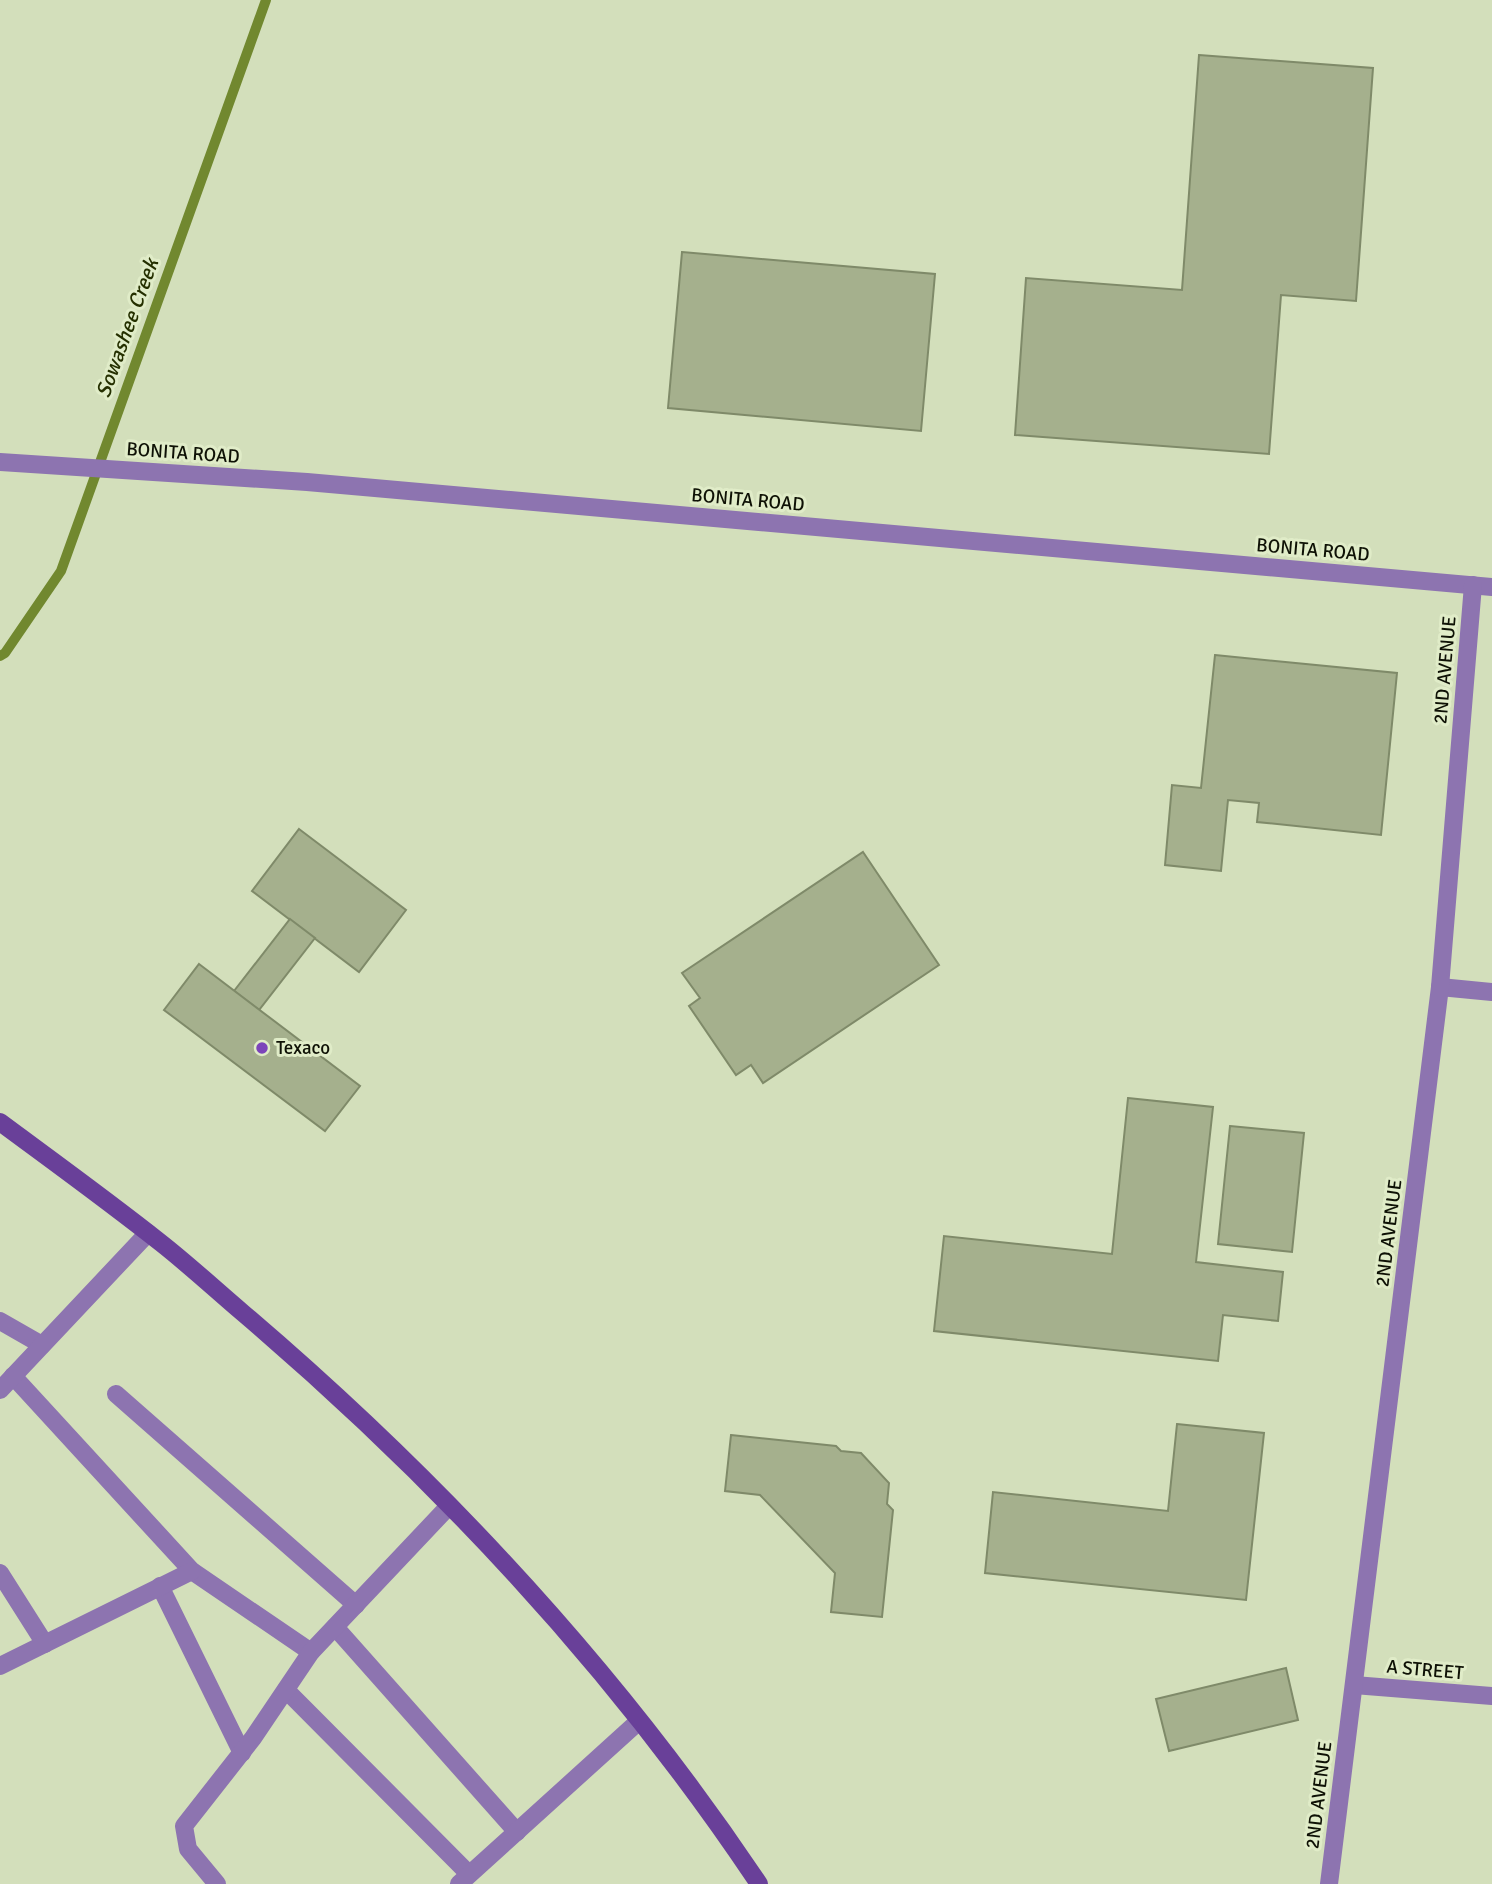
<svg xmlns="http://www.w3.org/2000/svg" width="1492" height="1884" font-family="Signika,sans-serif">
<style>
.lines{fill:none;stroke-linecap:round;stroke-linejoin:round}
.stream{stroke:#71882f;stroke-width:10}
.building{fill:#a5b08d;stroke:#7f8a69;stroke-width:2}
.lane{stroke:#8d74b0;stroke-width:18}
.street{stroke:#8d74b0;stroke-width:18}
.secondary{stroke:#694099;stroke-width:18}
.poi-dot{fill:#7c44ba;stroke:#e0ecc8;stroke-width:2.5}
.labels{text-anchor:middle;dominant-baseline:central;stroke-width:6;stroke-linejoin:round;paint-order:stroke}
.street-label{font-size:19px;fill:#0e1105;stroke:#e0ecc8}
.poi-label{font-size:19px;fill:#0e1105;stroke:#e0ecc8;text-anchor:start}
.water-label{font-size:21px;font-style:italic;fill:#253000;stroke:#e0ecc8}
</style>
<rect width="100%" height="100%" fill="#d3dfbb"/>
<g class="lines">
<polyline class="stream" points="0,656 5,653 61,571 266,0"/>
</g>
<g class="building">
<polygon points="1199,55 1373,68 1356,301 1281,295 1269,454 1015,435 1026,278 1182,290"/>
<polygon points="682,252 935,274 921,431 668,408"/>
<polygon points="1215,655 1397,673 1381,835 1257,822 1259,803 1228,800 1221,871 1165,865 1172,785 1201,788"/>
<polygon points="299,829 406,910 359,972 252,891"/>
<polygon points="863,852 939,965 763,1083 751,1065 736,1075 689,1006 700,998 682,973"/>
<polygon points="290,919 315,938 259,1010 234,991"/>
<polygon points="199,964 360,1086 325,1131 164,1010"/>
<polygon points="1128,1098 1213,1107 1196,1262 1283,1272 1278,1321 1223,1315 1218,1361 934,1331 944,1236 1112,1254"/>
<polygon points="1230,1126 1304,1133 1292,1252 1218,1244"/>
<polygon points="1177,1424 1264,1433 1246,1600 985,1573 993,1492 1168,1511"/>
<polygon points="731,1435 836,1446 841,1451 861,1453 889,1483 887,1504 893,1510 882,1617 831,1612 835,1573 760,1495 725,1491"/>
<polygon points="1286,1668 1298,1720 1169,1751 1156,1699"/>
</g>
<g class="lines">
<g class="lane">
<polyline points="0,1321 42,1345"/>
<polyline points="13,1376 192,1571 311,1652"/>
<polyline points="0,1390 148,1233"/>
<polyline points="116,1394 356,1605"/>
<polyline points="0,1573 45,1644"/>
<polyline points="160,1586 242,1753"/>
<polyline points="335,1627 517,1832"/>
<polyline points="0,1666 192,1571"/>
<polyline points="286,1690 469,1874"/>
<polyline points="217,1884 188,1849 184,1826 253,1738 311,1652 449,1506"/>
<polyline points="459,1884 639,1721"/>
</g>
<g class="street">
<polyline points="0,462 307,482 1492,587"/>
<polyline points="1440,987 1492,992"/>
<polyline points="1354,1685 1492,1696"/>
<polyline points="1329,1884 1440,987 1473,585"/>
</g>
<path class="secondary" d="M0 1122C54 1162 108 1201 161 1243 189 1265 216 1290 243 1313 439 1480 616 1670 759 1884"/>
</g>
<circle class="poi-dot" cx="262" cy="1048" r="7"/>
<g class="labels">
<g class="street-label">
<text transform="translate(183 453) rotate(4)">BONITA ROAD</text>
<text transform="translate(748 500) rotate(5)">BONITA ROAD</text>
<text transform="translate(1313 550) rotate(5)">BONITA ROAD</text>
<text transform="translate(1445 670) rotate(-85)">2ND AVENUE</text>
<text transform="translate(1389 1233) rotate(-83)">2ND AVENUE</text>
<text transform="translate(1425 1670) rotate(5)">A STREET</text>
<text transform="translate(1319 1795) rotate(-83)">2ND AVENUE</text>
</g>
<g class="poi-label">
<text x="276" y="1048">Texaco</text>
</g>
<g class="water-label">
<text transform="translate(127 328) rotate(-70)">Sowashee Creek</text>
</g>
</g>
</svg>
